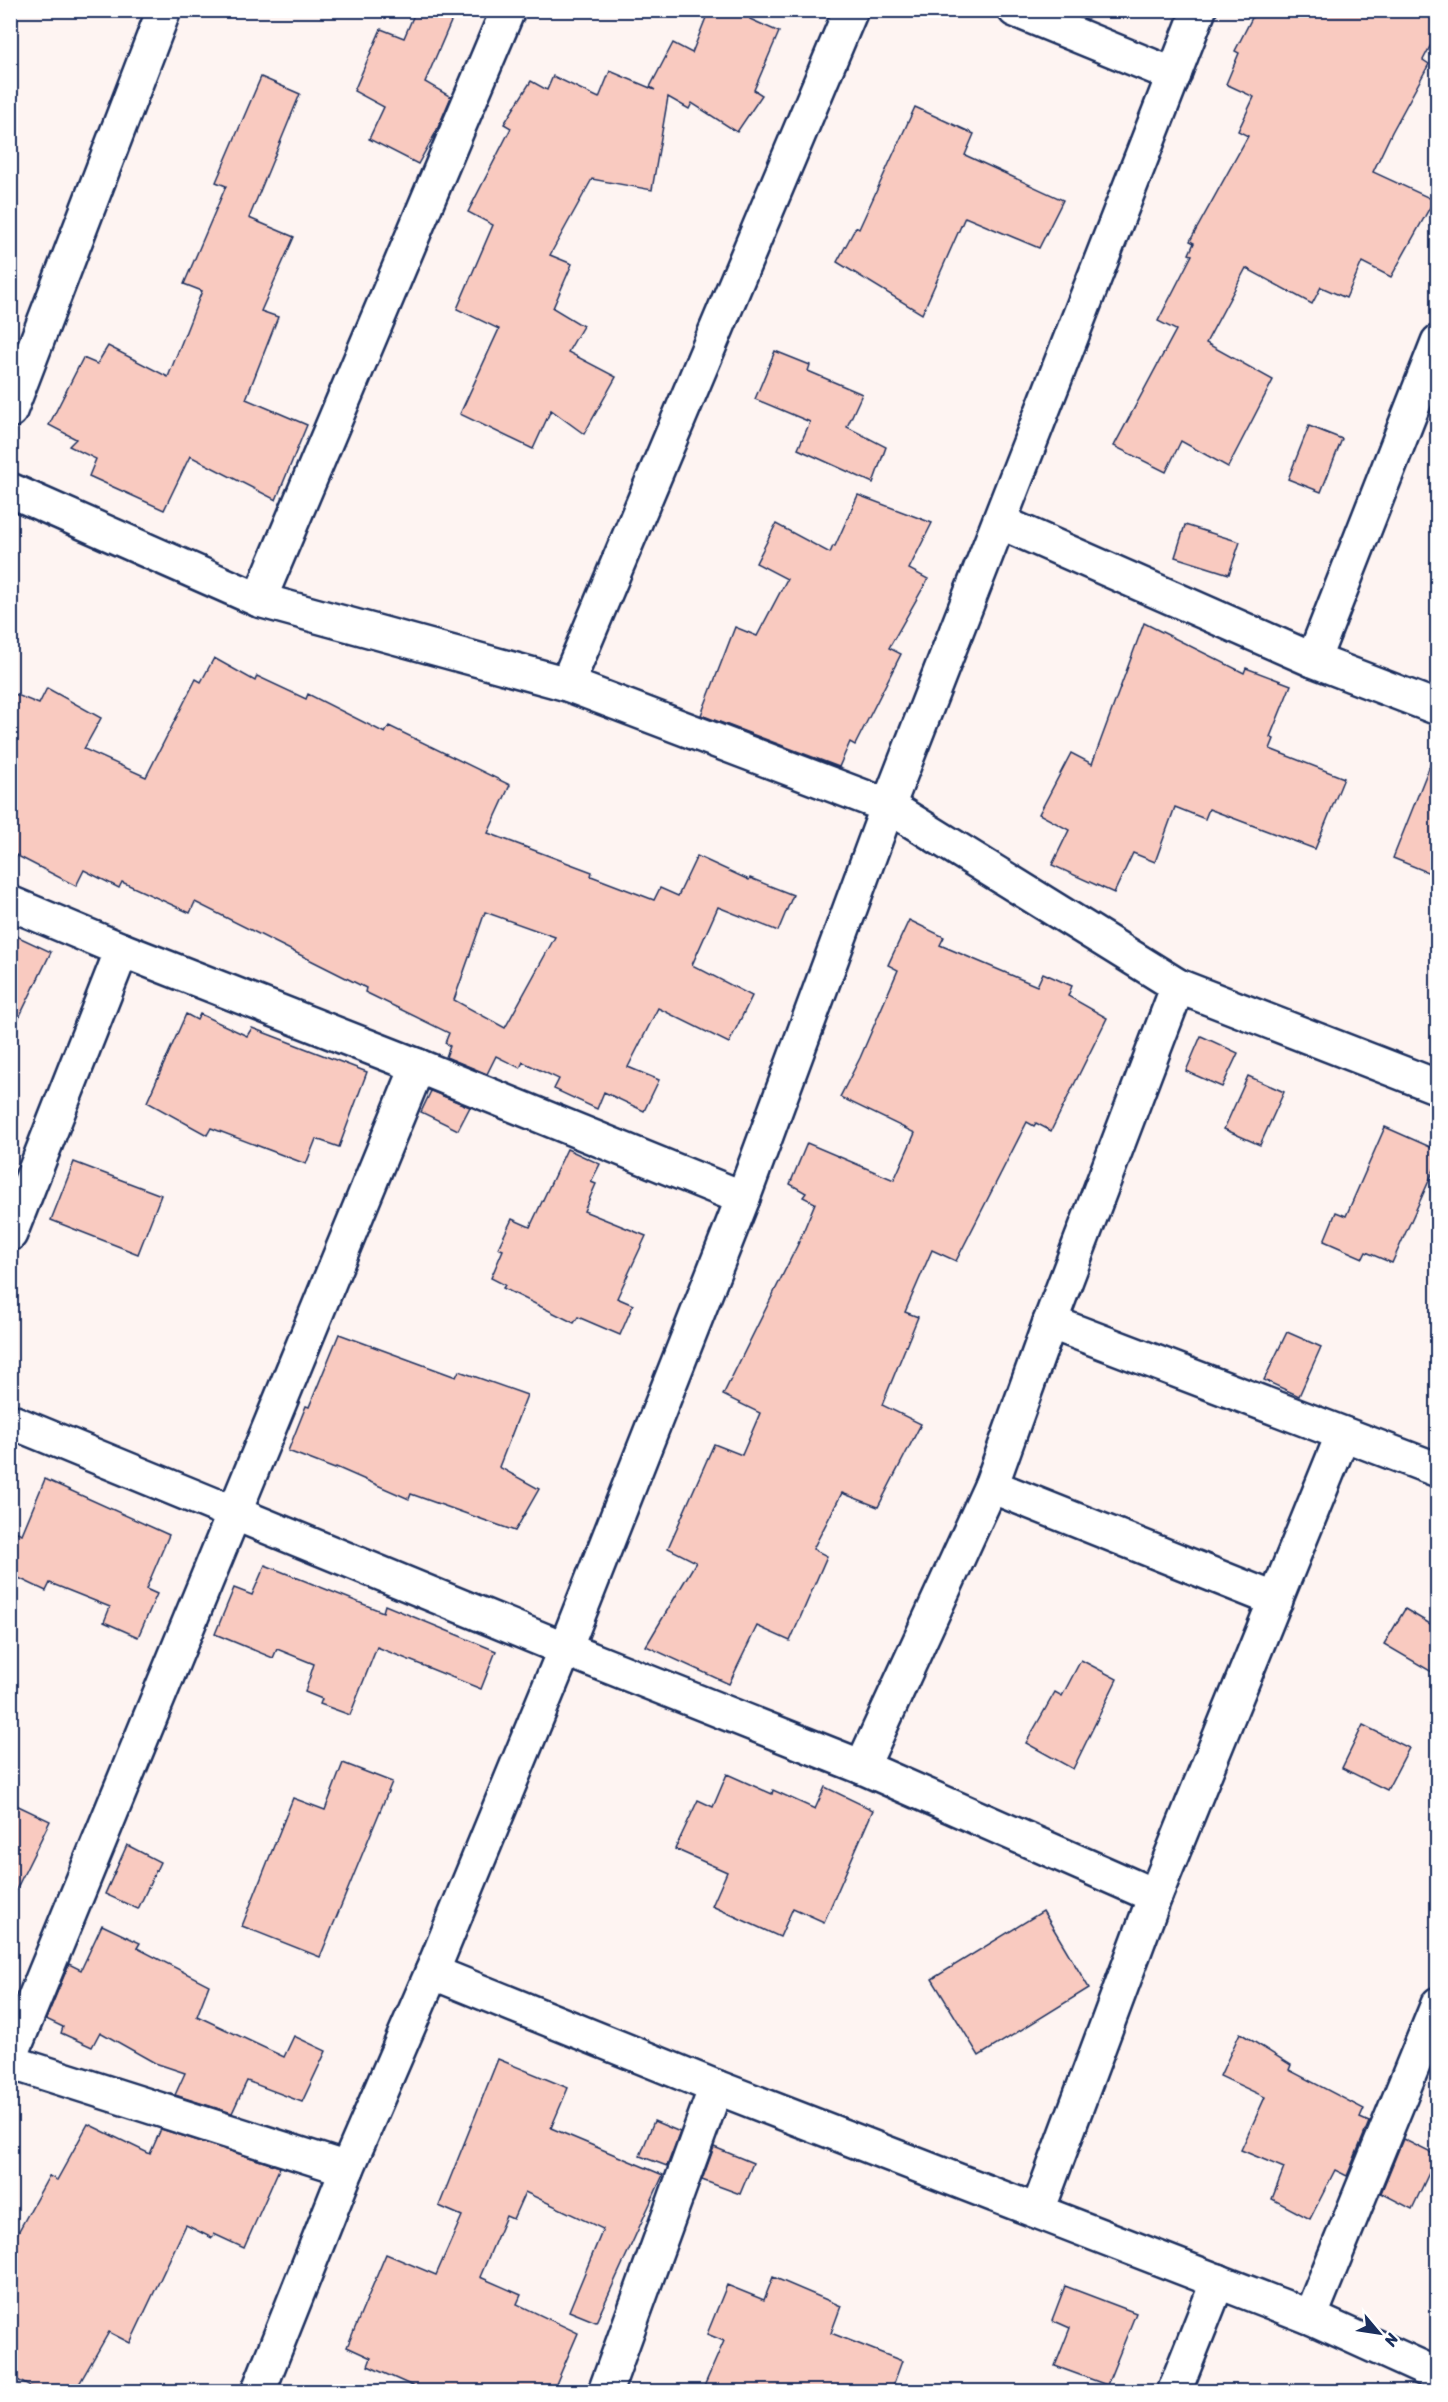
<svg xmlns="http://www.w3.org/2000/svg" width="1448" height="2402" font-family="Sriracha,sans-serif">
<style>
.building{fill:#f9cac0;stroke:#1b2f5e;stroke-width:1.5;fill-rule:evenodd}
.lines{fill:none;stroke-linecap:round;stroke-linejoin:round}
.street-casing{stroke:#1b2f5e;stroke-width:38}
.street{stroke:#fff;stroke-width:33}
</style>
<rect width="100%" height="100%" fill="#fef4f2"/>
<filter id="ink" filterUnits="userSpaceOnUse"><feTurbulence type="fractalNoise" baseFrequency=".0167" numOctaves="2"/><feDisplacementMap in="SourceGraphic" scale="12" xChannelSelector="R" yChannelSelector="G"/><feConvolveMatrix kernelMatrix="1 2 1 2 8 2 1 2 1" color-interpolation-filters="sRGB"/></filter>
<g filter="url(#ink)">
<g class="building">
<polygon points="416,10 456,10 425,82 451,97 436,132 418,164 369,139 384,107 354,91 381,29 404,38"/>
<polygon points="709,10 754,10 750,19 779,32 754,90 762,95 737,132 692,103 689,109 668,97 652,190 592,179 550,255 572,264 553,308 583,326 568,352 616,377 584,434 551,410 533,449 460,414 499,329 457,309 493,225 468,212 511,128 504,124 531,81 547,90 553,76 599,98 610,71 655,90 650,87 673,43 692,53"/>
<polygon points="1256,10 1437,10 1437,33 1423,60 1429,64 1392,132 1373,172 1434,200 1391,277 1362,262 1346,298 1321,287 1312,304 1246,268 1206,343 1273,380 1228,467 1181,441 1166,472 1114,446 1176,330 1158,321 1192,255 1189,254 1194,243 1190,241 1248,136 1238,131 1254,97 1226,84 1239,53 1235,51"/>
<polygon points="261,77 300,94 249,218 294,237 261,311 278,317 246,399 307,425 276,500 190,456 164,510 89,476 96,459 69,446 76,439 49,425 83,358 97,364 108,346 168,377 202,291 184,284 226,186 216,182"/>
<polygon points="915,107 974,134 965,155 1063,200 1039,248 965,217 922,314 837,262 856,227 859,229"/>
<polygon points="775,351 810,365 808,371 862,394 847,427 886,447 873,483 798,449 810,422 755,399"/>
<polygon points="1309,426 1342,439 1321,492 1288,479"/>
<polygon points="858,495 932,523 909,569 928,579 889,648 901,654 855,745 850,742 839,767 701,715 735,627 757,636 787,579 756,563 776,524 830,553 833,546 835,546"/>
<polygon points="1185,525 1240,542 1229,574 1175,557"/>
<polygon points="1144,623 1244,673 1246,668 1291,685 1270,737 1274,739 1270,749 1344,778 1315,849 1209,809 1205,819 1175,807 1155,862 1133,853 1114,893 1052,865 1069,830 1039,814 1071,753 1092,764"/>
<path d="M214 658 255 681 257 676 306 699 308 694 385 733 389 726 510 785 488 833 592 872 591 876 654 900 660 888 678 896 697 856 749 880 750 878 793 895 778 931 718 907 692 965 752 996 729 1043 658 1008 628 1067 659 1080 644 1111 604 1092 597 1109 554 1089 559 1079 523 1062 520 1068 496 1056 487 1074 446 1057 450 1046 445 1043 449 1033 365 992 366 988 195 902 190 913 122 882 119 888 84 870 76 886 10 852V692L39 704 47 688 101 718 84 749 146 777 196 679 201 682ZM485 912 555 937 505 1028 454 1000Z"/>
<polygon points="1436,750 1437,750 1437,876 1393,858"/>
<polygon points="909,920 944,937 940,945 1037,986 1043,973 1072,986 1068,996 1107,1018 1051,1131 1036,1123 1034,1126 1027,1122 956,1261 932,1250 905,1312 918,1317 882,1405 921,1424 878,1507 842,1493 813,1549 827,1556 790,1641 757,1626 729,1684 646,1646 696,1562 668,1548 714,1444 742,1455 760,1413 723,1395 798,1244 815,1203 803,1197 806,1193 790,1184 807,1143 894,1180 915,1133 840,1097 860,1058 898,970 888,965"/>
<polygon points="10,933 51,952 10,1036"/>
<polygon points="186,1014 197,1020 200,1014 247,1036 252,1028 367,1072 339,1147 316,1139 306,1164 211,1128 207,1135 147,1102"/>
<polygon points="1201,1036 1238,1053 1222,1087 1186,1071"/>
<polygon points="1248,1076 1284,1092 1260,1145 1224,1129"/>
<polygon points="431,1091 470,1107 458,1130 421,1112"/>
<polygon points="1385,1127 1437,1150 1437,1163 1392,1263 1366,1252 1363,1258 1324,1241 1336,1212 1346,1216"/>
<polygon points="567,1149 600,1164 591,1182 596,1184 584,1211 646,1236 617,1298 633,1305 620,1335 578,1317 574,1323 503,1288 505,1285 491,1278 503,1250 498,1248 512,1219 530,1227"/>
<polygon points="74,1162 161,1195 138,1254 51,1220"/>
<polygon points="1287,1332 1321,1347 1299,1396 1264,1380"/>
<polygon points="339,1334 456,1377 459,1371 527,1395 499,1467 539,1489 515,1531 411,1494 409,1499 336,1467 335,1469 288,1451 306,1406 309,1407"/>
<polygon points="45,1479 169,1535 146,1589 157,1594 138,1637 104,1622 110,1607 50,1583 46,1591 10,1574 10,1529 22,1534"/>
<polygon points="265,1565 383,1612 385,1605 496,1651 481,1689 377,1647 350,1715 320,1704 322,1699 305,1692 314,1664 277,1649 273,1658 215,1634 234,1588 252,1595"/>
<polygon points="1405,1609 1437,1628 1437,1675 1384,1644"/>
<polygon points="1081,1660 1117,1679 1073,1769 1026,1743 1055,1692 1062,1696"/>
<polygon points="1363,1725 1409,1748 1387,1790 1342,1768"/>
<polygon points="343,1763 392,1782 320,1957 242,1926 293,1798 325,1810"/>
<polygon points="727,1774 772,1794 773,1790 815,1809 825,1787 873,1810 824,1922 793,1908 780,1937 712,1906 727,1872 675,1849 698,1800 713,1807"/>
<polygon points="10,1802 50,1821 10,1902"/>
<polygon points="127,1845 160,1862 138,1909 105,1894"/>
<polygon points="1043,1911 1089,1988 979,2056 932,1979"/>
<polygon points="102,1925 140,1943 137,1948 209,1985 197,2016 284,2057 294,2036 326,2051 302,2102 247,2081 232,2113 175,2095 185,2073 155,2063 100,2032 92,2047 61,2033 63,2027 46,2019 69,1964 81,1970"/>
<polygon points="1240,2033 1291,2065 1289,2070 1364,2109 1360,2118 1369,2122 1347,2176 1335,2170 1310,2219 1272,2199 1284,2168 1241,2150 1265,2097 1220,2076"/>
<polygon points="498,2059 568,2088 551,2128 663,2175 596,2322 569,2311 603,2229 525,2192 513,2219 506,2216 480,2277 521,2295 517,2304 578,2333 553,2391 424,2391 368,2366 371,2358 347,2347 386,2254 436,2275 462,2216 439,2206"/>
<polygon points="654,2121 680,2132 667,2166 640,2156"/>
<polygon points="88,2124 150,2154 161,2129 280,2167 244,2248 214,2234 212,2238 186,2225 130,2343 109,2332 75,2391 38,2391 10,2376 10,2247 49,2176 57,2180"/>
<polygon points="1403,2139 1437,2156 1412,2209 1381,2193"/>
<polygon points="714,2147 753,2163 740,2194 702,2180"/>
<polygon points="773,2277 841,2306 831,2333 902,2361 891,2391 702,2391 724,2341 707,2334 727,2285 764,2300"/>
<polygon points="1065,2286 1136,2313 1107,2385 1055,2366 1070,2328 1052,2320"/>
</g>
<g class="lines">
<g class="street-casing">
<g id="street">
<polyline points="1015,10 1174,75"/>
<polyline points="10,411 164,10"/>
<polyline points="10,490 259,600 567,684 888,806 1178,986 1438,1087"/>
<polyline points="1000,522 1313,660 1438,708"/>
<polyline points="259,600 508,10"/>
<polyline points="1313,660 1438,342"/>
<polyline points="567,684 851,10"/>
<polyline points="10,903 122,950 418,1066 743,1198"/>
<polyline points="10,1234 122,950"/>
<polyline points="1050,1322 1438,1470"/>
<polyline points="10,1421 565,1649 862,1767 1155,1896"/>
<polyline points="991,1486 1276,1600"/>
<polyline points="862,1767 991,1486 1050,1322 1178,986"/>
<polyline points="432,1972 716,2087 1310,2317 1438,2375"/>
<polyline points="10,2058 418,1066"/>
<polyline points="10,2062 347,2169"/>
<polyline points="1038,2210 1155,1896 1343,1434"/>
<polyline points="1310,2317 1438,2004"/>
<polyline points="258,2392 347,2169 432,1972 565,1649 743,1198 888,806 1199,10"/>
<polyline points="605,2392 716,2087"/>
<polyline points="1174,2392 1218,2281"/>
</g>
</g>
<use href="#street" class="street"/>
</g>
</g>
<rect width="1448" height="2402" fill="none" stroke="#fff" stroke-width="36"/>
<rect x="18" y="18" width="1412" height="2366" fill="none" stroke="#1b2f5e" stroke-width="2" filter="url(#ink)"/>
<g transform="translate(1379 2333) rotate(119)" stroke="#ffffff" stroke-width="4.5" paint-order="stroke">
<path d="M0-4.5L10 22L0 15L-10 22Z" fill="#1b2f5e"/>
<text y="-9" font-size="16" font-weight="bold" text-anchor="middle" fill="#1b2f5e">N</text>
</g>
</svg>
